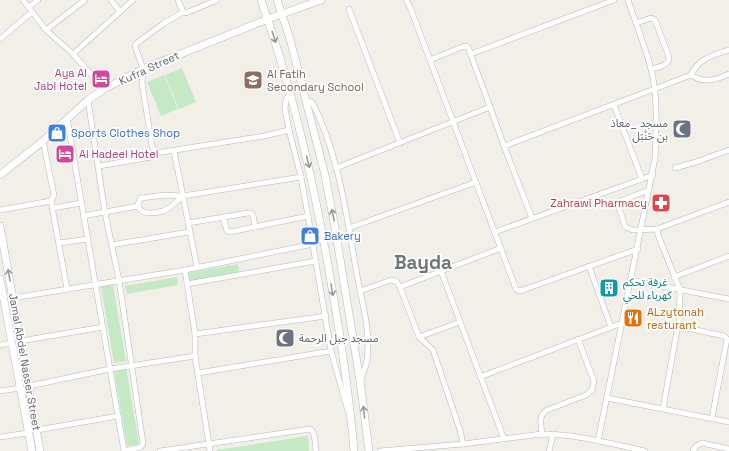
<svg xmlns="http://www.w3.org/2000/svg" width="729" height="451" font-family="'Space Grotesk','Noto Sans Arabic',sans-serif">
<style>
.green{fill:#c5e8c5}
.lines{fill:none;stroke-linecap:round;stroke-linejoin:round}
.street-casing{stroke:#b5b8bc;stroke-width:6}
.secondary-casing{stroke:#b6babf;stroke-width:8}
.street{stroke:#fff;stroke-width:5}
.secondary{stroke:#fff;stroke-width:7}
.oneway{stroke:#979a9d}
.labels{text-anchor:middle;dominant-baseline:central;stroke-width:3.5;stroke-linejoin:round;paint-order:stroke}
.street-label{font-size:11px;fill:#5f6368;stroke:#fff}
.hotel-label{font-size:11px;fill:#b23c85;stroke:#fff;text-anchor:end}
.education-label{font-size:11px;fill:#785e54;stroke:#fff;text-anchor:start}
.worship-label{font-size:11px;fill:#5b616d;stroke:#fff;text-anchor:end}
.shop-label{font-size:11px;fill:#366cbe;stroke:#fff;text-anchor:start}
.health-label{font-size:11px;fill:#be3a42;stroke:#fff;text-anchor:end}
.culture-label{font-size:11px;fill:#0d838f;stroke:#fff;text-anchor:start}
.food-label{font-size:11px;fill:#c56008;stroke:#fff;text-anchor:start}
.town-label{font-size:19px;font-weight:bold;fill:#70757a;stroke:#fff}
</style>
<rect width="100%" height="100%" fill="#f1efe8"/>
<g class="green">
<polygon points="182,68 196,102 179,109 165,75"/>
<polygon points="164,75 178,109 161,116 147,82"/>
<polygon points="238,264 239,273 188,282 186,273"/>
<polygon points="177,277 178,285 127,294 125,286"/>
<polygon points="113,285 126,361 114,363 101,287"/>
<polygon points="126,368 139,444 127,446 114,370"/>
<polygon points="308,436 309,451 217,451 217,450"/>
</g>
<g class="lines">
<g class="street-casing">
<g id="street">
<polyline points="23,0 46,30 73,54 104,89"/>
<polyline points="111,0 120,12"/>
<polyline points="178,0 183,12"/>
<polyline points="406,0 410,7 516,289 519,291 523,290 638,249"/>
<polyline points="29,7 38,0"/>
<polyline points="349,9 400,143"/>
<path d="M636 23 651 18 655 20 669 57C669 66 658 67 651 69"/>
<polyline points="46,30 85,0"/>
<polyline points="0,39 32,12"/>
<polyline points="73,54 133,0"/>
<polyline points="471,54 614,0"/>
<polyline points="430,60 464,46 468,47 490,107"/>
<path d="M691 75C698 59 713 55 729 50"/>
<polyline points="290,93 286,100 285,109 289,130 301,177 308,216 331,351 348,411"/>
<polyline points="88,100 105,213 119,280 143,443 141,447 125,451"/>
<path d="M306 101 312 102C339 154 347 218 357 275 362 302 371 332 367 360 366 366 363 373 361 380"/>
<polyline points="614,105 642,179"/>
<polyline points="67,118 124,451"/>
<polyline points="43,141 54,195 51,201 67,289"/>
<polyline points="504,146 532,218"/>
<polyline points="174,151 197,267"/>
<polyline points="156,153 152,146 142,83 143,69 135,46 137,43 163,24 183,12 186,13 217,0"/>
<polyline points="99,166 151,157 156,153 264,136 289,130"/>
<path d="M336 168 490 107 504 146 691 75C704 84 715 80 729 74"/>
<polyline points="675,168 696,162 729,150"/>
<polyline points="649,190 620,201 618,204 625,227 633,230 657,229 729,202"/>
<path d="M183 196C177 201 171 208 163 211 156 213 141 216 138 206 138 203 139 201 141 198L165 195 183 196 301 177"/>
<polyline points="53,208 81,203"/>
<polyline points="0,210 51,201"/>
<polyline points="83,216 138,206"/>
<polyline points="223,217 227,231 230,232 308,216"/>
<polyline points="188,223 248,213 251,213 253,215 255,227"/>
<polyline points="349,228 476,182"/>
<polyline points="657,229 658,235 680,290 679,328"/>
<polyline points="495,232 653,175"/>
<polyline points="59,243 88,239"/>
<polyline points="111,245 189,232"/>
<polyline points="589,266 611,327"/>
<polyline points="185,270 195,334 195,356 210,451"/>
<polyline points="441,271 504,439"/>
<polyline points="674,277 729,256"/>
<polyline points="630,280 729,299"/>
<polyline points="187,284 316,261"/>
<polyline points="400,287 419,337 433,350 460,430 463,444"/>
<polyline points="360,291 391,280 396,281 400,287 501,248"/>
<polyline points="13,298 185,270 313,244"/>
<polyline points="195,334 326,316"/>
<polyline points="419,337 460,322"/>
<polyline points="21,341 103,327"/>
<polyline points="0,345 12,343"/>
<polyline points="198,373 331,351"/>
<polyline points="480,377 622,323"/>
<polyline points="29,386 110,369 195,356"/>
<polyline points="0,391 20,388"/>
<polyline points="607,398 729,422"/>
<polyline points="663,409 677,330 679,328 682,327 724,336 727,339 712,418"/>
<polyline points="37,430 118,416"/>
<path d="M542 434C541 424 538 416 547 410L586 395 592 390 594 381 578 339"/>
<polyline points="0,437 28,433"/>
<path d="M598 441 655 158C656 130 658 100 652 73 646 48 636 24 628 0"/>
<path d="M160 451 310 429C316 433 315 444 316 451"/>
<path d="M380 451 463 444 542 434C577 434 611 444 645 451"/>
<polyline points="549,451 553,434"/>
<polyline points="693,451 696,446 702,443 729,449"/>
</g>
</g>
<g class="secondary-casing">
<g id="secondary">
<path d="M261 0C292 87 312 174 328 265 339 327 349 388 354 451"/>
<polyline points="277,0 290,39 325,175 335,228 360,381 369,451"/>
<polyline points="0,175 43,141 88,100 104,89 143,69 268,19 321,0"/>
<polyline points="0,226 40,451"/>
<polyline points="0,279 32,451"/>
</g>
</g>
<use href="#street" class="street"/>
<use href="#secondary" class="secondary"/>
</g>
<defs><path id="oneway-shaft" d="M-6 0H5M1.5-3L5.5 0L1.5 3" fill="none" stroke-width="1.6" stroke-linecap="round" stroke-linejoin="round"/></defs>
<g class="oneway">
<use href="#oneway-shaft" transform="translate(274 37) rotate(72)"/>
<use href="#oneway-shaft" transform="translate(308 162) rotate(76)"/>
<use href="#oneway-shaft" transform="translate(333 215) rotate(-101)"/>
<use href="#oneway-shaft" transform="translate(9 275) rotate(-100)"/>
<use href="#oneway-shaft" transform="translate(332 290) rotate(80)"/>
<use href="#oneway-shaft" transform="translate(364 412) rotate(-96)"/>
</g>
<defs>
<g id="hotel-square" transform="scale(1)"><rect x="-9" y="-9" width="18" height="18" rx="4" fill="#d1479c" stroke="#fff"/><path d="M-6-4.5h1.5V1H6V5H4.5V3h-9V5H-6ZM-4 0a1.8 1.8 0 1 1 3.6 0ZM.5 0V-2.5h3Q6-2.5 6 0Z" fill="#fff"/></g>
<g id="school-square" transform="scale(1)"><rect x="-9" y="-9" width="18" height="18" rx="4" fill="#8d6e63" stroke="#fff"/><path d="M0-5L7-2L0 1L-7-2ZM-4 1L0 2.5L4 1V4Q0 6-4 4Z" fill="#fff"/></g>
<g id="mosque-square" transform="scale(1)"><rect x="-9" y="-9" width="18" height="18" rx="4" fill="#6b7280" stroke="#fff"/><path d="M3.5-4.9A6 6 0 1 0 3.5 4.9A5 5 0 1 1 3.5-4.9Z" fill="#fff"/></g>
<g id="shop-square" transform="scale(1)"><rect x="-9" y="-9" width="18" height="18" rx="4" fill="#3f7fe0" stroke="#fff"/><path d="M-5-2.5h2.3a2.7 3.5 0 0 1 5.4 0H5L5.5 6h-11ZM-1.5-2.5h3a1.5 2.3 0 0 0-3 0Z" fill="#fff"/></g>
<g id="pharmacy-square" transform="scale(1)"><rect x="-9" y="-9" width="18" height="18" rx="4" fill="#e0444e" stroke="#fff"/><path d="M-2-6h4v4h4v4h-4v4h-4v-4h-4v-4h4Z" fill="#fff"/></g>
<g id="building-square" transform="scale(1)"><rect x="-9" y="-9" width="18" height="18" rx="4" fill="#0f9aa8" stroke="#fff"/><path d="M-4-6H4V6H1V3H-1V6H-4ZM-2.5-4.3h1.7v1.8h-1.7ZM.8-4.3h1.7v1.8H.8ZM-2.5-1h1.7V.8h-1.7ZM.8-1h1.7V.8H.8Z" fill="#fff"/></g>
<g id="restaurant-square" transform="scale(1)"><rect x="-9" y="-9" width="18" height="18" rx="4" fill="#e8710a" stroke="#fff"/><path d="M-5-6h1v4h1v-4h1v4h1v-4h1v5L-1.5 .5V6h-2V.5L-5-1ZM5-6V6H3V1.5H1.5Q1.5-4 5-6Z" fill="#fff"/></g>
</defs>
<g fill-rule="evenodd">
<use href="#hotel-square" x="101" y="79"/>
<use href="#school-square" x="253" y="80"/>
<use href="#mosque-square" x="682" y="129"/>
<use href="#shop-square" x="57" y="133"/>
<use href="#hotel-square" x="65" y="154"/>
<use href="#pharmacy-square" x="661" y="203"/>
<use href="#shop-square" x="310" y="236"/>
<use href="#building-square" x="609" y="288"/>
<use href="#restaurant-square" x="633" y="318"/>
<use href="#mosque-square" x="285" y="338"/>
</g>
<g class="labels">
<g class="street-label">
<text transform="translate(149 68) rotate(-25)">Kufra Street</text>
<text transform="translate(25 362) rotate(80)">Jamal Abdel Nasser Street</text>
</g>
<g class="hotel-label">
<text x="87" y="73">Aya Al<tspan x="87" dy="13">Jabl Hotel</tspan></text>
<text x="79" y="154" text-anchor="start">Al Hadeel Hotel</text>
</g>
<g class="education-label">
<text x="267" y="74">Al Fatih<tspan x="267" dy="13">Secondary School</tspan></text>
</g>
<g class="worship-label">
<text x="668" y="123">مسجد _معاذ<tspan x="668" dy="13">بن حَنْبَل</tspan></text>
<text x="299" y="338" text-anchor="start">مسجد جبل الرحمة</text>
</g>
<g class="shop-label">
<text x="71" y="133">Sports Clothes Shop</text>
<text x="324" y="236">Bakery</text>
</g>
<g class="health-label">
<text x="647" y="203">Zahrawi Pharmacy</text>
</g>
<g class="culture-label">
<text x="623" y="282">غرفة تحكم<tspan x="623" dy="13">كهرباء للحي</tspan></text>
</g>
<g class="food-label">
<text x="647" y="312">ALzytonah<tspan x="647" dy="13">resturant</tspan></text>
</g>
<g class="town-label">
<text x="423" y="262">Bayda</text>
</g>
</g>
</svg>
